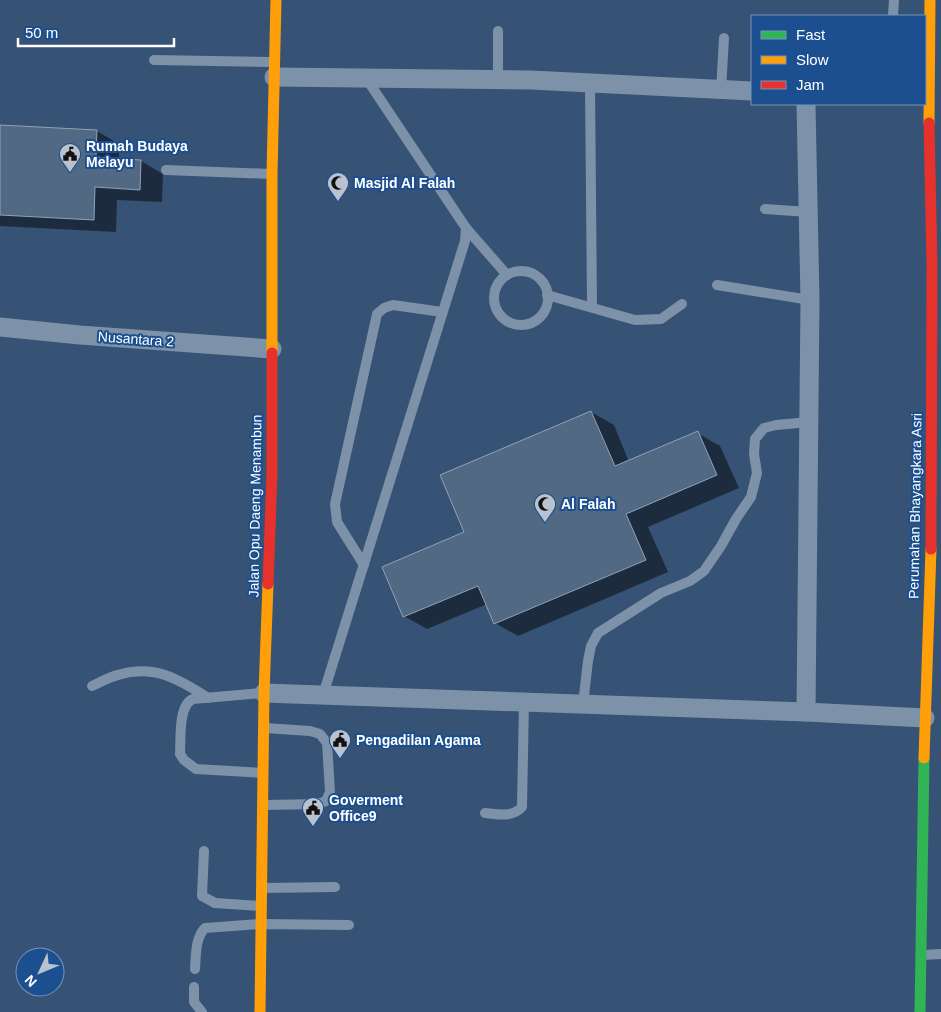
<svg xmlns="http://www.w3.org/2000/svg" width="941" height="1012" font-family="Helvetica,sans-serif">
<style>
.shadow{fill:#0007}
.building{fill:#526984;stroke:#92a2b6}
.lines{fill:none;stroke-linecap:round;stroke-linejoin:round}
.lane{stroke:#7d92a8;stroke-width:10}
.street{stroke:#7d92a8;stroke-width:19}
.fast{stroke:#30b455;stroke-width:11}
.slow{stroke:#ff9f0a;stroke-width:11}
.jam{stroke:#e5322d;stroke-width:11}
.labels{text-anchor:middle;dominant-baseline:central;stroke-width:4;stroke-linejoin:round;paint-order:stroke}
.poi-label{font-size:14px;font-weight:bold;fill:#fff;stroke:#1b4f8f;text-anchor:start}
.street-label{font-size:14px;fill:#fff;stroke:#1b4f8f}
</style>
<rect width="100%" height="100%" fill="#365274"/>
<g class="shadow">
<polygon points="0,126 97,131 119,144 119,160 141,161 163,174 162,202 117,200 116,232 0,226"/>
<polygon points="591,412 614,425 629,462 697,433 720,446 739,488 648,527 668,572 518,636 495,623 487,604 427,629 404,616 466,532"/>
</g>
<g class="building">
<polygon points="0,125 97,130 96,157 141,160 140,190 95,187 94,220 0,215"/>
<polygon points="591,411 615,466 698,431 717,475 626,514 646,560 494,624 478,586 403,617 382,567 464,532 440,475"/>
</g>
<g class="lines">
<g class="lane">
<polyline points="893,16 894,0"/>
<polyline points="498,31 498,79"/>
<polyline points="154,60 273,62"/>
<polyline points="590,83 592,307"/>
<polyline points="721,90 724,38"/>
<polyline points="166,170 271,174"/>
<polyline points="765,209 808,212"/>
<polyline points="466,228 507,275"/>
<circle cx="521" cy="298" r="27"/>
<polyline points="717,285 810,300"/>
<polyline points="547,295 635,320 661,319 682,304"/>
<polyline points="364,565 337,522 335,504 377,314 384,308 393,305 442,312"/>
<path d="M92 686C101 682 109 677 118 675 154 664 179 679 208 698"/>
<path d="M262 693 193 699C178 705 181 739 180 754L184 760 196 769 263 773"/>
<polyline points="323,695 465,241 466,228 366,78"/>
<polyline points="583,704 588,661 591,646 598,633 661,593 690,581 704,571 721,546 736,519 751,497 757,473 754,454 755,439 764,428 776,425 809,422"/>
<polyline points="265,805 318,804 326,801 330,792 327,743 320,734 310,731 265,728"/>
<path d="M485 813C498 814 512 818 522 807L524 702"/>
<polyline points="204,851 202,896 215,903 261,906"/>
<polyline points="263,888 335,887"/>
<polyline points="922,955 941,954"/>
<path d="M195 969C196 956 195 938 205 928L261 924 349 925"/>
<polyline points="194,987 194,1002 202,1012"/>
</g>
<g class="street">
<polyline points="274,77 531,80 752,91"/>
<polyline points="0,327 80,335 272,349"/>
<polyline points="264,693 806,712 925,718"/>
<polyline points="806,712 810,300 806,104"/>
</g>
<polyline class="fast" points="920,1012 924,758"/>
<g class="slow">
<polyline points="929,123 930,0"/>
<polyline points="272,353 272,174 276,0"/>
<polyline points="924,758 931,549"/>
<polyline points="260,1012 264,693 268,584"/>
</g>
<g class="jam">
<polyline points="929,123 932,265 931,549"/>
<polyline points="268,584 272,474 272,353"/>
</g>
</g>
<defs>
<g id="civic-pin" transform="scale(1.125)"><path d="M0 17L-7.5 6A9.5 9.5 0 1 1 7.5 6Z" fill="#b9c2ce" stroke="#1b4f8f"/><path d="M-.6-6.5H3V-4.5H.6V-3L4-1V1h2V6H-6V1h2V-1L-.6-3ZM-1.2 2.5V6h2.4V2.5Z" fill="#111"/></g>
<g id="mosque-pin" transform="scale(1.125)"><path d="M0 17L-7.5 6A9.5 9.5 0 1 1 7.5 6Z" fill="#b9c2ce" stroke="#1b4f8f"/><path d="M3.5-4.9A6 6 0 1 0 3.5 4.9A5 5 0 1 1 3.5-4.9Z" fill="#111"/></g>
</defs>
<g fill-rule="evenodd">
<use href="#civic-pin" x="70" y="154"/>
<use href="#mosque-pin" x="338" y="183"/>
<use href="#mosque-pin" x="545" y="504"/>
<use href="#civic-pin" x="340" y="740"/>
<use href="#civic-pin" x="313" y="808"/>
</g>
<g class="labels">
<g class="poi-label">
<text x="86" y="146">Rumah Budaya<tspan x="86" dy="16">Melayu</tspan></text>
<text x="354" y="183">Masjid Al Falah</text>
<text x="561" y="504">Al Falah</text>
<text x="356" y="740">Pengadilan Agama</text>
<text x="329" y="800">Goverment<tspan x="329" dy="16">Office9</tspan></text>
</g>
<g class="street-label">
<text transform="translate(136 339) rotate(4)">Nusantara 2</text>
<text transform="translate(255 506) rotate(-89)">Jalan Opu Daeng Menambun</text>
<text transform="translate(915 506) rotate(-89)">Perumahan Bhayangkara Asri</text>
</g>
</g>
<rect x="751" y="15" width="175" height="90" fill="#1b4f8f" stroke="#7695bc"/>
<rect x="761" y="31" width="25" height="8" fill="#30b455" stroke="#7695bc"/>
<text x="796" y="40" font-size="15" fill="#ffffff">Fast</text>
<rect x="761" y="56" width="25" height="8" fill="#ff9f0a" stroke="#7695bc"/>
<text x="796" y="65" font-size="15" fill="#ffffff">Slow</text>
<rect x="761" y="81" width="25" height="8" fill="#e5322d" stroke="#7695bc"/>
<text x="796" y="90" font-size="15" fill="#ffffff">Jam</text>
<g transform="translate(40 972) rotate(226)"><circle r="24" fill="#1b4f8f" stroke="#7695bc"/>
<path d="M0-4L9 19L0 12L-9 19Z" fill="#b9c2ce"/>
<text y="-8" font-size="14" font-weight="bold" text-anchor="middle" fill="#ffffff">N</text>
</g>
<path d="M18 38v8h156v-8" fill="none" stroke="#ffffff" stroke-width="2.5"/>
<text x="25" y="38" font-size="15" fill="#ffffff" stroke="#1b4f8f" stroke-width="4" paint-order="stroke">50 m</text>
</svg>
